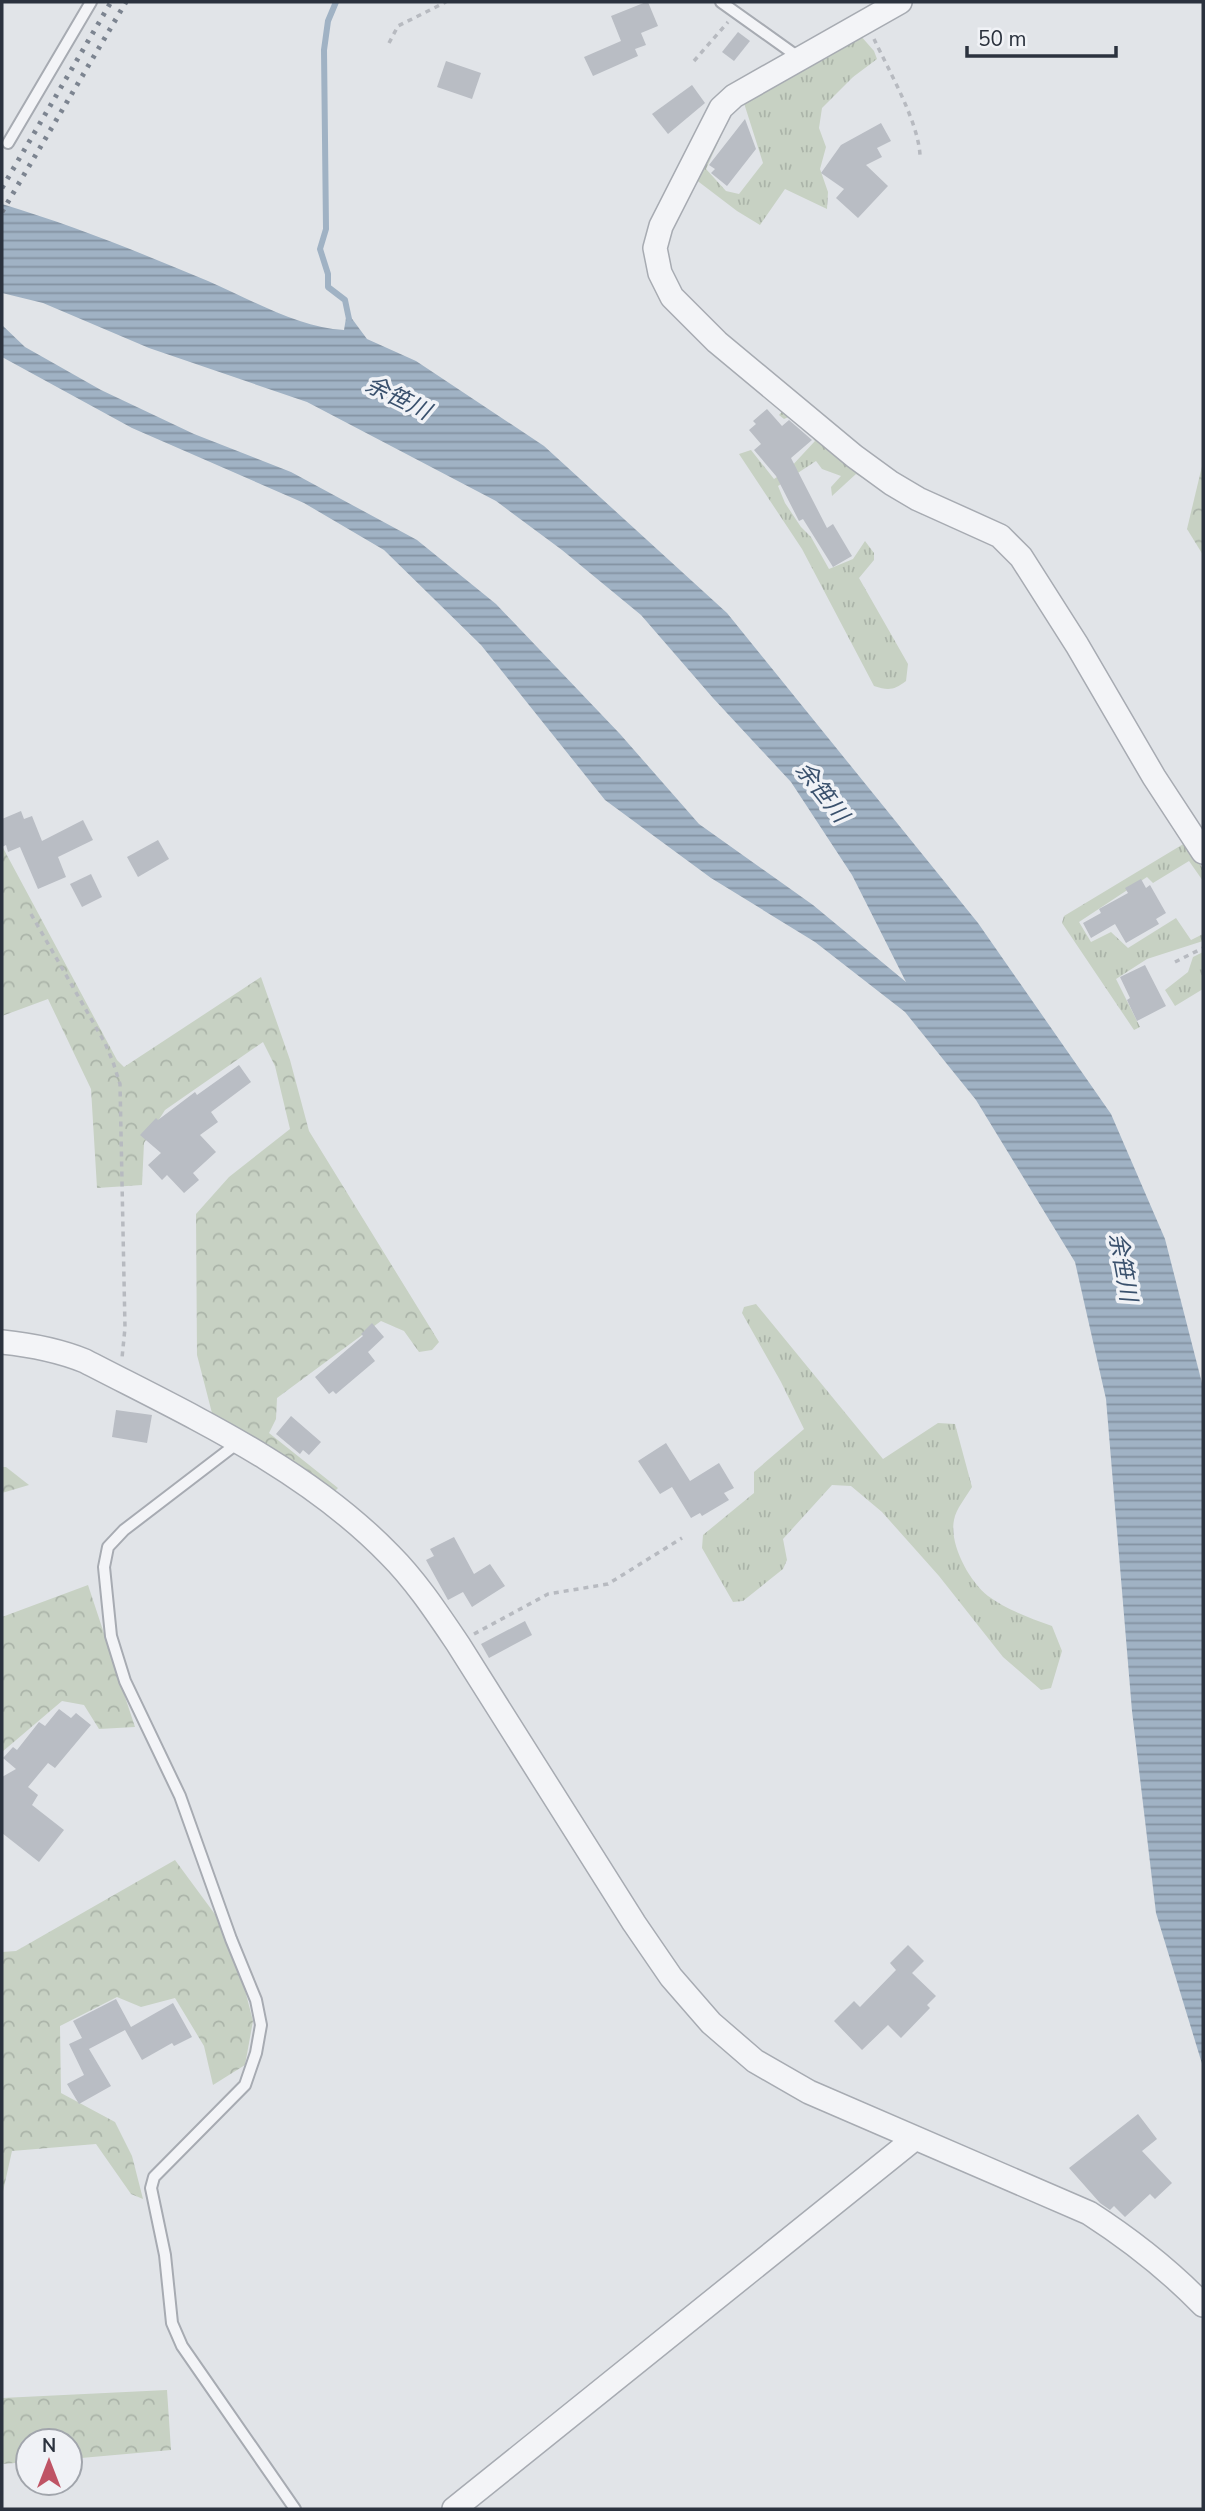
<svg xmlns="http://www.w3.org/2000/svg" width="1205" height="2511" font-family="'Nunito Sans','Noto Sans JP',sans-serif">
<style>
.grass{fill:url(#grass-tufts)}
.forest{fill:url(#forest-crowns)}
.water{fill:url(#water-rules)}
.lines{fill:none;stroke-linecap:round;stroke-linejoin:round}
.stream{stroke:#a0b2c4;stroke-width:6}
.building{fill:#b9bdc4}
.service-casing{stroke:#a7abb2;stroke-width:14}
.minor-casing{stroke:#a7abb2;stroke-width:26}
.path{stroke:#b7bac0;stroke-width:3.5;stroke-dasharray:5 5;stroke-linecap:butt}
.service{stroke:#f3f4f7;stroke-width:10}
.minor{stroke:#f3f4f7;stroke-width:23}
.rail{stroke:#7c8490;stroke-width:5;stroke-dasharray:3.5 7;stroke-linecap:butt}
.labels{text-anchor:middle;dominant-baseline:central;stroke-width:7;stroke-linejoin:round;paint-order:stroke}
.water-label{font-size:23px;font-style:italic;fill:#3a516d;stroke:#f0f2f6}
</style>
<defs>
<pattern id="grass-tufts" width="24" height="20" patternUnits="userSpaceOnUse" patternTransform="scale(1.75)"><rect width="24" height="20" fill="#c7d1c3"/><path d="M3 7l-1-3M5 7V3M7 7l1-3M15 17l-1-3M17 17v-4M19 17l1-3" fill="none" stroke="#abb4a9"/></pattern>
<pattern id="forest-crowns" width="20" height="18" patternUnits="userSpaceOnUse" patternTransform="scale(1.75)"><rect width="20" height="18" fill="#c7d1c3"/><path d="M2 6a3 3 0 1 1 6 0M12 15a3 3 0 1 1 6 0" fill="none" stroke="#abb4a9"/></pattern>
<pattern id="water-rules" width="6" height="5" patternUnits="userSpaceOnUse" patternTransform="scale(1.75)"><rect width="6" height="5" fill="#a0b2c4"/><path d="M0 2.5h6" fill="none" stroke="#8391a1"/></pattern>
</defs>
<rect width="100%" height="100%" fill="#e1e4e8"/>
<g class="grass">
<polygon points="860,35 874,51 877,59 853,77 822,108 819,128 826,147 820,169 828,192 827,209 785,189 760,225 737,211 695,179 713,139 721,136 706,169 726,191 739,194 763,163 743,100"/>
<path d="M788 405 928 511 922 515 856 474 832 496 831 487 841 476 822 469 816 461 778 486 785 503 801 527 811 537 829 569 853 559 865 541 874 553V560L859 578 908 664 906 681C894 690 889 691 874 686L802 549 739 454 751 450 774 479 789 469 815 441 793 415 784 419 779 415Z"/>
<polygon points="1185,843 1203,869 1203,881 1189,861 1153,883 1147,877 1079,922 1091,942 1111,932 1128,948 1176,918 1191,940 1203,934 1203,941 1147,959 1116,979 1140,1027 1134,1030 1062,923 1064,916"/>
<polygon points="1203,952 1203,989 1175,1006 1165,990 1188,972 1193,957"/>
<path d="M756 1304 883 1459 938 1423 955 1424 972 1487C966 1497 956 1509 954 1520 949 1544 969 1581 988 1596 1007 1610 1030 1618 1052 1626L1062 1651 1051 1688 1041 1690 1003 1657 939 1576 882 1512 851 1486 832 1485 783 1539 787 1560 783 1569 743 1601 733 1602 702 1548 703 1535 754 1493V1472L804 1429 781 1382 742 1313 744 1307Z"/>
</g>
<g class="forest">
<polygon points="1203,462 1203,555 1187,529"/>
<polygon points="2,846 117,1060 124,1067 261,977 290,1060 309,1131 439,1342 432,1350 419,1352 404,1331 381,1321 277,1398 276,1419 269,1433 338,1488 331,1495 213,1417 197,1355 196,1214 229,1177 290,1129 275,1066 263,1042 165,1110 144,1143 142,1185 97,1188 91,1089 48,999 2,1016"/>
<polygon points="2,1467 6,1467 29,1485 2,1493"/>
<polygon points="88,1585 135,1727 99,1729 84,1705 62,1701 2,1752 2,1617"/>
<polygon points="175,1860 217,1917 245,1990 253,2021 245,2065 213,2085 204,2046 175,1998 141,2007 117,1997 60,2026 61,2093 115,2122 132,2156 143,2199 131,2194 96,2144 12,2151 2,2196 2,1952 16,1951"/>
<polygon points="167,2390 171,2450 70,2459 70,2441 28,2441 28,2462 2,2464 2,2398"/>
</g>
<path class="water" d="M2 204C72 225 141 253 208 281 250 299 299 328 344 330L347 312 367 339 416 361 544 446 727 613 978 923 1111 1114 1165 1239 1203 1387V2067L1156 1913 1132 1711 1106 1399 1075 1262 976 1100 905 1012 815 942 711 878 605 800 481 645 384 550 304 503 132 428 2 357V325L25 347 101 390 194 434 291 472 417 540 496 604 620 734 699 824 813 905 906 982 852 875 791 782 713 698 641 615 562 550 496 501 307 402 149 348 43 303 2 293Z"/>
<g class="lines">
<polyline class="stream" points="336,2 328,21 324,50 326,229 320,249 328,274 328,287 345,300 349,319"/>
</g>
<g class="building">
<polygon points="646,2 648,2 658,26 641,33 646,45 635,49 638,56 593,76 584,57 621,41 611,16"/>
<polygon points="738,32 750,41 734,61 722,52"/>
<polygon points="446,61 481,73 472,99 437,87"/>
<polygon points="692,85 705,103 668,134 652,114"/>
<polygon points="745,119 756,149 727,186 711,173 715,169 709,165"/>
<polygon points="881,123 891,141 877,148 882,157 866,165 888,186 858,218 836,198 844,189 821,173 841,145"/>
<polygon points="767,409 782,426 789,420 812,440 791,458 827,528 833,524 852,556 833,567 803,519 799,521 776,476 754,450 761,444 749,430 756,424 753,421"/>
<polygon points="21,811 24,819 32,816 42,841 83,820 93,840 58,857 66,877 38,889 20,847 8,852 6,845 2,847 2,819"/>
<polygon points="158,840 169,859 138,877 127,857"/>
<polygon points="91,874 102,897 82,907 70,884"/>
<polygon points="1141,879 1146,888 1150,885 1166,913 1156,919 1159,924 1126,943 1115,924 1091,938 1083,923 1101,913 1099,909 1128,893 1125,888"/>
<polygon points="1145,965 1166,1006 1137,1021 1127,1000 1130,998 1120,977"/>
<polygon points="239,1065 251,1082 211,1112 218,1122 200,1135 216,1152 193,1173 199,1180 184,1193 167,1175 162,1180 148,1165 161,1153 140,1135 156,1118 158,1120 195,1092 197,1095"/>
<polygon points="372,1323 384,1337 368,1352 375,1361 336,1394 333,1391 329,1394 315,1377 363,1336 361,1334"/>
<polygon points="116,1410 152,1415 147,1443 112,1437"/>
<polygon points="291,1416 321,1442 309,1455 303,1450 300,1454 276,1434"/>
<polygon points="666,1443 690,1481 719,1463 734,1488 724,1493 729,1500 702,1516 700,1513 691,1518 672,1487 660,1494 638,1461"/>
<polygon points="454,1537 474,1574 490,1564 505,1586 472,1607 463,1592 448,1600 426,1560 434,1556 430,1549"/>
<polygon points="525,1621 532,1635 489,1658 481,1644"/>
<polygon points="59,1709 71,1718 76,1713 91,1725 55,1768 48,1763 28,1787 38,1795 32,1805 64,1830 39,1862 2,1833 2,1777 16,1769 3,1758 13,1747 17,1750 39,1722 45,1726"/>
<polygon points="908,1945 924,1961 912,1973 936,1996 927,2005 930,2008 901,2038 888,2025 862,2050 834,2021 854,2001 860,2007 896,1970 890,1963"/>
<polygon points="116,1999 131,2027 173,2003 192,2037 174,2046 172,2043 142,2060 125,2030 89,2049 111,2086 79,2104 67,2084 84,2075 69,2044 82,2038 73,2021"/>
<polygon points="1138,2114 1157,2139 1142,2151 1172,2183 1155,2199 1150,2194 1125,2217 1114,2206 1110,2210 1100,2203 1069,2168"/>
</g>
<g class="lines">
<g class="service-casing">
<g id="service">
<polyline points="721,2 801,59"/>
<polyline points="8,143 91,2"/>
<polyline points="239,1442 124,1530 108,1547 104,1567 111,1636 125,1681 180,1796 231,1939 256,2000 261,2025 256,2053 245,2085 154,2177 151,2188 165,2255 172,2323 182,2346 295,2509"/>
</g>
</g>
<g class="minor-casing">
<g id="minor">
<polyline points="900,2 734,96 721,108 661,226 655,248 660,273 672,297 717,342 854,456 891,483 918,499 1000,536 1021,557 1077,645 1154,777 1203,852"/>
<path d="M2 1342C31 1345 58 1350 85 1361 191 1416 306 1468 390 1555 416 1581 437 1613 458 1644L634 1923 671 1977 711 2023 755 2061 809 2092 1089 2213C1131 2240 1168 2269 1203 2305"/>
<polyline points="454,2509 914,2139"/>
</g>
</g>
<g class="path">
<path d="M874 39C889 71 918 121 920 155"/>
<polyline points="389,43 398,26 446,2"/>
<polyline points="694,61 728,22"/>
<polyline points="31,914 105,1043 113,1062 120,1084 125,1328 122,1358"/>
<polyline points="1175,962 1203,948"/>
<polyline points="474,1634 548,1594 608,1584 682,1538"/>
</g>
<use href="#service" class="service"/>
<use href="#minor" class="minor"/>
<g class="rail">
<polyline points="2,188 111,2"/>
<polyline points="2,212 126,2"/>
</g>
</g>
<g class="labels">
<g class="water-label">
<text transform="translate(398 398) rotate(26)">余笹川</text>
<text transform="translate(822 792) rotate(52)">余笹川</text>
<text transform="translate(1123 1267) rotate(80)">余笹川</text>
</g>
</g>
<rect width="1205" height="2511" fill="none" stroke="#2b323e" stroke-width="7"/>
<g transform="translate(49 2462)"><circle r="33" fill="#f0f2f6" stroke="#a1a5ac" stroke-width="2"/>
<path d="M0-5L12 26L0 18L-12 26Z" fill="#bf5465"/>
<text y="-10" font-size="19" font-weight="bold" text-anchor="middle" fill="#2b323e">N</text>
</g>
<path d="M967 46v10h149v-10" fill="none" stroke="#2b323e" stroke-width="3.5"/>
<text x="978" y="46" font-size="21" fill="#2b323e" stroke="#f0f2f6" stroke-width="5" paint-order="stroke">50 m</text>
</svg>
